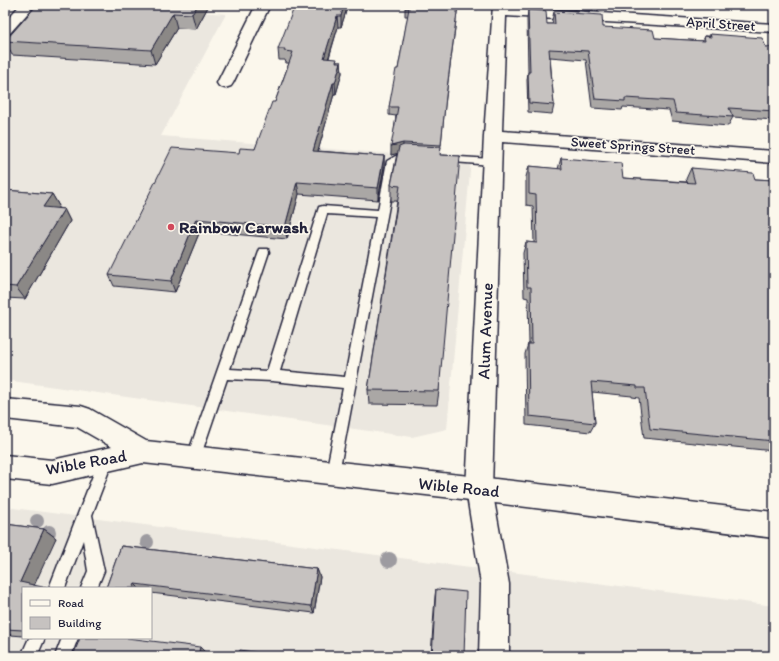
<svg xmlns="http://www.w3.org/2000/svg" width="779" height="661" font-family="Itim,sans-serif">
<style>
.built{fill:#ebe7df;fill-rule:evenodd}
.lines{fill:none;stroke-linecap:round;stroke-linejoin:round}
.lane-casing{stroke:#22223b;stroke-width:3}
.street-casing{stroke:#22223b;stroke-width:3}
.secondary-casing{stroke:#22223b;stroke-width:3}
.lane{fill:#fbf7ec;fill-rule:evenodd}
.street{fill:#fbf7ec;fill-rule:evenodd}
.secondary{fill:#fbf7ec;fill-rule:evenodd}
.tree{fill:#9d9ba0}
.wall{fill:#aaa7a5;stroke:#22223b}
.shaded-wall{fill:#8b8886;stroke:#22223b}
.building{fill:#c6c2c0;stroke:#22223b}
.poi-dot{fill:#d1495b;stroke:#fbf7ec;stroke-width:1.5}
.labels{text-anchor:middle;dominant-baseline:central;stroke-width:3.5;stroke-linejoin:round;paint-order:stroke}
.far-street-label{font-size:14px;fill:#22223b;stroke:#fbf7ec}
.poi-label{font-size:17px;font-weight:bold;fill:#22223b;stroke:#fbf7ec;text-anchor:start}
.street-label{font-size:17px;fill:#22223b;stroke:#fbf7ec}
</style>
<rect width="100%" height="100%" fill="#fbf7ec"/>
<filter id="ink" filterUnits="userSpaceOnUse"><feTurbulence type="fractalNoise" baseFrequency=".025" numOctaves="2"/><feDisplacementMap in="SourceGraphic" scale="8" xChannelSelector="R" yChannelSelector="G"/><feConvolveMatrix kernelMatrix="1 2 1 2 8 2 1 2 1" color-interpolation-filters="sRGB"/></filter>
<g filter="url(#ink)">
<g class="built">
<polygon points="40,5 100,5 226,14 161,136 471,160 447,429 412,437 5,380 5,45"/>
<path d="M5 507 774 606V656H5ZM23 588H151V638H23Z"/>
</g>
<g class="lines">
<g class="lane-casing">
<g id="lane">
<path d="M399 154H413L418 157C413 163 403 159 397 163L338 478 333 479 328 478 326 473 343 388 272 381 227 379 199 461 194 463 189 461 187 457 260 249H268L269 252 230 369 267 371 319 207 323 206 378 210 387 161ZM327 214 376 217 345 377 280 371Z"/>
<polygon points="443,156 492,159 497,162 492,165 440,161 438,159"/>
<polygon points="106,454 111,456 113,460 92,515 104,571 97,588 81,588 88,571 83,540 65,588 49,588 99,460 101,456"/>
<polygon points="29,638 45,638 37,656 21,656"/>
<polygon points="62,638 78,638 71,656 55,656"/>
</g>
</g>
<g class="street-casing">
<g id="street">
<polygon points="256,5 270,5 233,83 231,86 225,88 219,86 217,83"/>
<polygon points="493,5 507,5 507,7 774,24 774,32 506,16 502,131 774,151 774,163 502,142 492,489 509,584 509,656 479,656 481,584 466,489 484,136"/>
</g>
</g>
<g class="secondary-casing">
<g id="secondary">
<polygon points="20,5 35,5 10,33 5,34 5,22"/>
<polygon points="5,399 81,406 90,409 146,441 479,477 774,512 774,538 479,501 143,463 52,484 5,479 5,455 52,460 112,447 77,427 5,419"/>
</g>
</g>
<use href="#lane" class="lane"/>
<use href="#street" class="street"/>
<use href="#secondary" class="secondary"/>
</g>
<g class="tree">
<circle cx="37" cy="521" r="7"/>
<circle cx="49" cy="532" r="7"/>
<circle cx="147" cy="542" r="7"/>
<circle cx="389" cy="560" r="8"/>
</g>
<g class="wall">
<polygon points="209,5 196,29 177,28 155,64 12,55 5,41"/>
<polygon points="348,5 341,27 338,27 329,58 337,62 341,62 342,73 336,94 334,94 318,151 384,156 384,167 378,200 299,194 287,239 200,231 175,292 114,286 109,275 239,153 255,149 275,102 289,63 286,63 285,60 279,60 278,49"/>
<polygon points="458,5 445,105 440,155 439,391 437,405 369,404 368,390 397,201 391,201 391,185 397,153 391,155 396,116 389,115 389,107 398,69 408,16 405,16 405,8"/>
<polygon points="551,5 599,5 598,11 551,8"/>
<polygon points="742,5 774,5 774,9 743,7"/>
<polygon points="528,10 547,24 553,24 552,20 554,12 603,27 655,38 702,41 704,36 710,36 710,34 766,47 774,47 774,120 733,117 728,126 672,121 669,110 623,107 622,110 592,108 586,60 550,57 554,105 552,114 528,112 527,80 528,72 527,19"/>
<polygon points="561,158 623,178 687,182 686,179 691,168 755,179 774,180 774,451 644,438 639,398 632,397 632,396 592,392 595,423 590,432 526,425 525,354 528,344 529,344 528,298 524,297 523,253 526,242 534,243 533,206 526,205 526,177 529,166 558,169"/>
<polygon points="5,190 52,194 59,206 57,208 64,209 70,221 25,299 5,298"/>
<polygon points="5,524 44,529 56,538 23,588 23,636 11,635 5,648"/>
<polygon points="121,546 317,569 320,577 314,613 151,593 151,588 98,588 106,588"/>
<polygon points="436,589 464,656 431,656 435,596"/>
</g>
<g class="shaded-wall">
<polygon points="198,5 209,5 196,29 192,14"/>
<polygon points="344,5 348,5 341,27 341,16"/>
<polygon points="173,13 177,28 155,64 151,50"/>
<polygon points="337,16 338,27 325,69 324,58"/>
<polygon points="341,62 342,73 336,94 335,83"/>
<polygon points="333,83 334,94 315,162 313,151"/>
<polygon points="403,143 403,152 391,155 391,146"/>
<polygon points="384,156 384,167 378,200 378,188"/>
<polygon points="297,182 299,194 287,239 285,227"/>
<polygon points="52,194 59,206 50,219 43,207"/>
<polygon points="64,209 70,221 25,299 16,287"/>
<polygon points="196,219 200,231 175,292 171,281"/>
<polygon points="44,529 56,538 33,588 20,582"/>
<polygon points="317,569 320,577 314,613 311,606"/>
<polygon points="135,584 139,588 133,588"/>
<polygon points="5,632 11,635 5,648"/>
<polygon points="200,647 207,654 207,656 198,656"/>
</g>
<g class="building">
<polygon points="37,5 198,5 192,14 173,13 151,50 5,41"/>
<polygon points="295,5 344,5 341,16 337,16 324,58 337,59 336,62 341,62 335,83 333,83 313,151 384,156 378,188 297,182 285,227 196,219 171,281 109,275 172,148 239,153 240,148 255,149 272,102 275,102 293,52 284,51 285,49 278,49"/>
<polygon points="406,5 458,5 446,96 441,145 403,143 391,146 398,107 389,107 396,69 398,69 409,8 405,8"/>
<polygon points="528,10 546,11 547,24 555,24 554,12 602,15 603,27 653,30 655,38 705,41 704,36 711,37 710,34 762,38 766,47 774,47 774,111 729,108 733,117 676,113 673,101 625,98 625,101 595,99 588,51 549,49 554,105 529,103 528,72 530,72"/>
<polygon points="404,145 441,147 440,155 460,156 439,391 368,390 400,186 391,185 399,147"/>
<polygon points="561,158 621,163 623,178 695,183 691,168 753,173 755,179 774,180 774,441 650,429 645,388 637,388 637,386 591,382 595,423 529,416 528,344 532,344 531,287 527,287 526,242 537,243 536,195 529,194 529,166 562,169"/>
<polygon points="5,190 52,194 43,207 64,209 16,287 5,286"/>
<polygon points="5,524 44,529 20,582 47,588 23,588 23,630 5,629"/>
<polygon points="121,546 317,569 311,606 135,584 133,588 98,588 99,586 106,588"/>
<polygon points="436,589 466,592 464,656 432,656"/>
<polygon points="80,638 127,638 200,647 198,656 73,656"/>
<polygon points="240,650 279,656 238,656"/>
</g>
</g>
<circle class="poi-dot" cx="171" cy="227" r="4"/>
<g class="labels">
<g class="far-street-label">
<text transform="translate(721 24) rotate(4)">April Street</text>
<text transform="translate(633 146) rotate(4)">Sweet Springs Street</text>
</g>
<g class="poi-label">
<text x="179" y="227">Rainbow Carwash</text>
</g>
<g class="street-label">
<text transform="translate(485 331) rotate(-88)">Alum Avenue</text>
<text transform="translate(86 462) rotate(-10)">Wible Road</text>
<text transform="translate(459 487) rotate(6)">Wible Road</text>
</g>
</g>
<rect width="779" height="661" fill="none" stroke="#fbf7ec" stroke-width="20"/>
<rect x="10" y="10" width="759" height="641" fill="none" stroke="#22223b" stroke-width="1.5" filter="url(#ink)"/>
<rect x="22" y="587" width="130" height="52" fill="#fbf7ec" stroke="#a4a2a5"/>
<rect x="30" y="600" width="20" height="6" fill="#fbf7ec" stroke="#a4a2a5"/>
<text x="58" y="607" font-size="12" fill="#22223b">Road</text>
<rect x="30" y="617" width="20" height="12" fill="#c6c2c0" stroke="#a4a2a5"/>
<text x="58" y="627" font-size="12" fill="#22223b">Building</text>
</svg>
